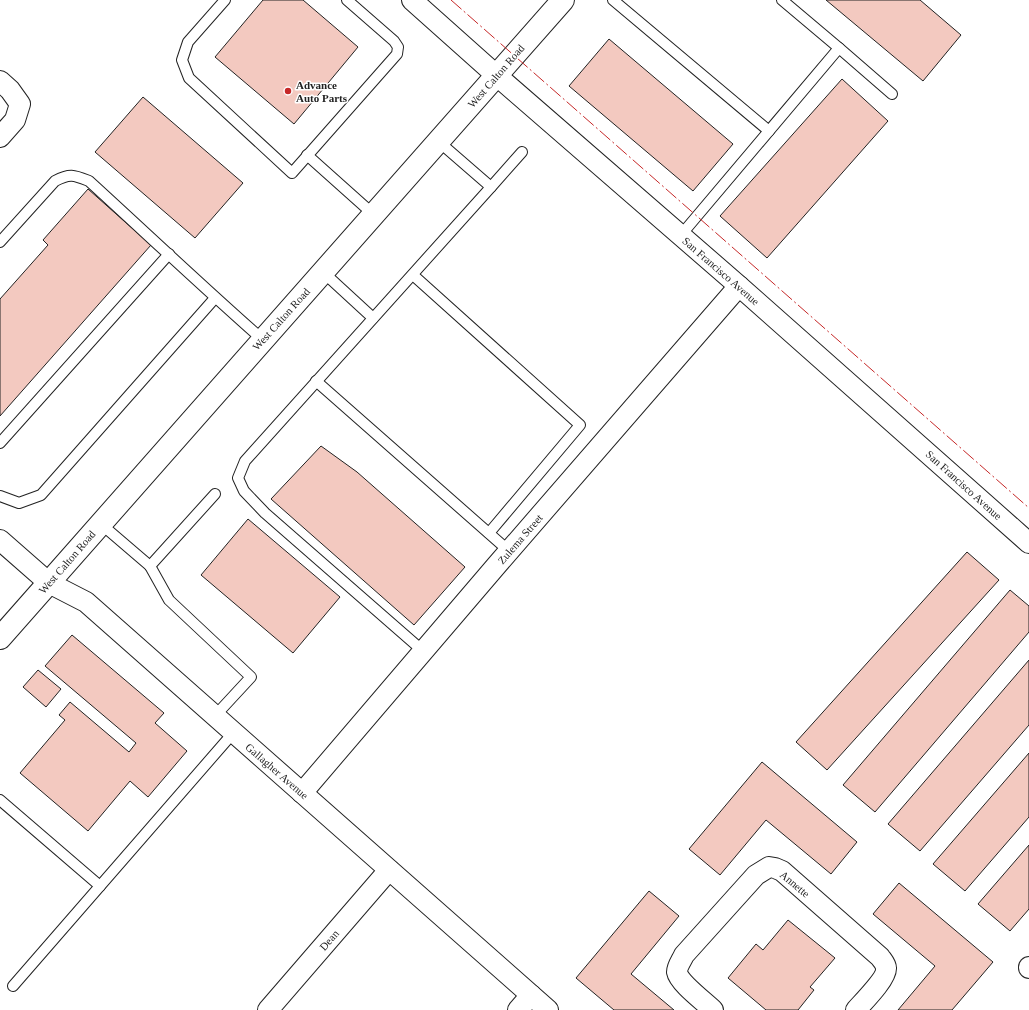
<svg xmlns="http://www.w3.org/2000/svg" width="1029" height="1010" font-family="'Times New Roman',serif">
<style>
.building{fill:#f3c9c0;stroke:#222}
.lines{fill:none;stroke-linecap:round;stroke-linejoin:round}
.lane-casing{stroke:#222;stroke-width:12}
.street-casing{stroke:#222;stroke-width:22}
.secondary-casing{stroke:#222;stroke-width:24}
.lane{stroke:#fff;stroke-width:10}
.street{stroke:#fff;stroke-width:20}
.secondary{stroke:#fff;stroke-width:22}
.power{stroke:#c62828;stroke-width:1;stroke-dasharray:14 3 2 3;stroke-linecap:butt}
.poi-dot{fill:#c62828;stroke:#fff;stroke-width:1.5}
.labels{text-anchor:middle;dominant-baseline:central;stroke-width:3;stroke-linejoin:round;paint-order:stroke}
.street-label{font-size:11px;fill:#222;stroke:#fff}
.poi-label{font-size:11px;font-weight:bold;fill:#222;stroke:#fff;text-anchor:start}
</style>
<rect width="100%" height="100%" fill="#fff"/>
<g class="building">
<polygon points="263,0 303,0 358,47 294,124 215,57"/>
<polygon points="826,0 920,0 961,35 923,81"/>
<polygon points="609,39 733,144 693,191 569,86"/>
<polygon points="842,79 888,121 767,258 720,216"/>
<polygon points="143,97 243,183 195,238 95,152"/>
<polygon points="88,189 151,245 0,416 0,299 48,245 43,240"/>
<polygon points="321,446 357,472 465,567 414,625 271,499"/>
<polygon points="248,519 340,597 293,653 201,575"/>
<polygon points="967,552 999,580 827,770 796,742"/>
<polygon points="1010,590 1029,606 1029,632 875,812 843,785"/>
<polygon points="72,635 164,713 155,723 187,751 148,797 130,781 88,831 20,773 65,720 59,715 70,702 129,752 136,743 45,666"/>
<polygon points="1029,660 1029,725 920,851 888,824"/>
<polygon points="38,670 61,689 46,707 23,687"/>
<polygon points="1029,753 1029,817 965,891 933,864"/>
<polygon points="762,762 857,842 831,874 766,820 720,875 689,849"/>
<polygon points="1029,845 1029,909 1010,931 978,904"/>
<polygon points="899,883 993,962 952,1010 898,1010 935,966 873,914"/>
<polygon points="649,891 679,916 631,974 674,1010 614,1010 576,978"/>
<polygon points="788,920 835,958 810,987 814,990 798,1010 766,1010 728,978 756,944 763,950"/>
</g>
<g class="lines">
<g class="lane-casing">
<g id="lane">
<polyline points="225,0 188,42 182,60 189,78 292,173 397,54 398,47 394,41 347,0"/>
<polyline points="613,0 769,131"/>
<polyline points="782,0 839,48"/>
<polyline points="307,155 373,214"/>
<polyline points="491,187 522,152"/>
<polyline points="681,235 839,48 892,94"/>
<path d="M0 242 55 181C70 173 74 175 89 181 147 234 204 288 263 340"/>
<polyline points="323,272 373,318"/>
<polyline points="413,275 580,425 489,533"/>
<polyline points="316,381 509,551"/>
<polyline points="0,443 169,254"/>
<polyline points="0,496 19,503 41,495 215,298"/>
<polyline points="101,524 150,566 169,600 251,677 214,717"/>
<polyline points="150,566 215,494"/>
<polyline points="423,651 265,513 244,491 238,478 245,461 491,187 438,141"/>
<polyline points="0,800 100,886"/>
<polyline points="13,986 234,732"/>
</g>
</g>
<g class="street-casing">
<g id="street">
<polyline points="412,0 496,75 739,286 1029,543"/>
<polyline points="0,81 10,90 20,104 15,120 0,137"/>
<polyline points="0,540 49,583 86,602 548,1010"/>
<polyline points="302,793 496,566 739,286"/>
<polyline points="1029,968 1029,967"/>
<polyline points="268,1010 389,870"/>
<polyline points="518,1010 531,995"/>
<path d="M713 1010C705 1002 679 983 677 972 677 966 682 960 684 955L756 875 769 867 775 868 782 871 880 957C882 960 886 964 886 968 887 978 863 1002 856 1010"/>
</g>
</g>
<g class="secondary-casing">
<polyline id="secondary" points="0,638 563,0"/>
</g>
<use href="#lane" class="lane"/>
<use href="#street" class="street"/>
<use href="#secondary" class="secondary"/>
<polyline class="power" points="451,0 1029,508"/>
</g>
<circle class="poi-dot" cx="288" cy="91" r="4"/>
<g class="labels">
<g class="street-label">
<text transform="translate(496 76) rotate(-49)">West Calton Road</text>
<text transform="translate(721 271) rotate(41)">San Francisco Avenue</text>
<text transform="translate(281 319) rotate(-48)">West Calton Road</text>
<text transform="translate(964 485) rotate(42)">San Francisco Avenue</text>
<text transform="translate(520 539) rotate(-49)">Zulema Street</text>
<text transform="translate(67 562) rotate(-49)">West Calton Road</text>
<text transform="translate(277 771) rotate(41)">Gallagher Avenue</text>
<text transform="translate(795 884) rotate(40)">Annette</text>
<text transform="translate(329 940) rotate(-49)">Dean</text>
</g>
<g class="poi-label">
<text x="296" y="85">Advance<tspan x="296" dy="13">Auto Parts</tspan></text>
</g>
</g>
</svg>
